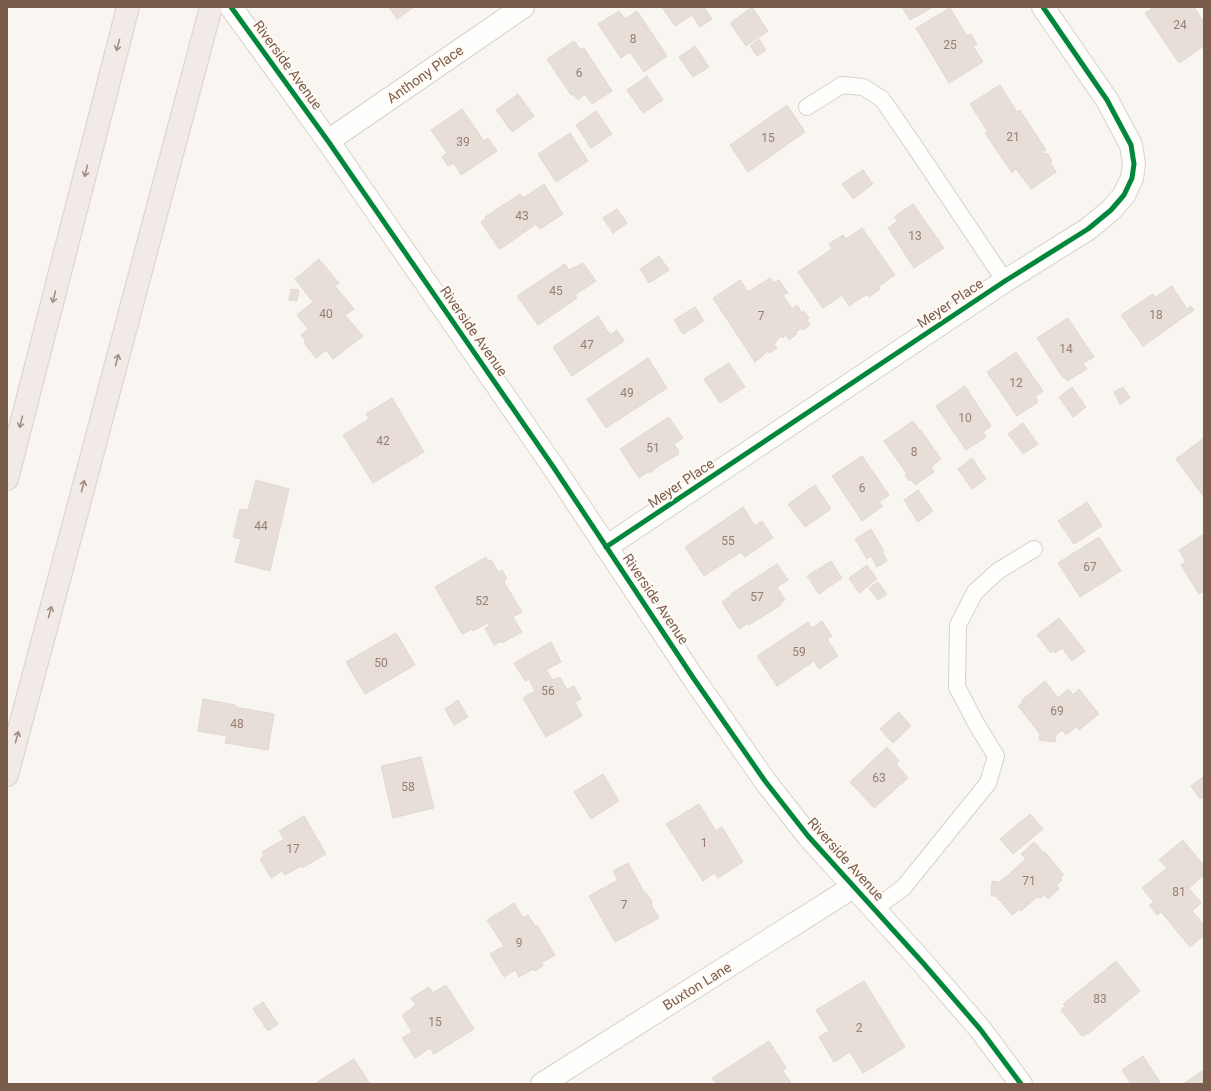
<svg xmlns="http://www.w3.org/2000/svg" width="1211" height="1091" font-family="Roboto,sans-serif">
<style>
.building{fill:#e6ded7;stroke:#e2d8d2}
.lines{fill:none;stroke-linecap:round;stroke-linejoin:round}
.lane-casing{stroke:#d7d1cb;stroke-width:18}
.street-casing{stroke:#d7d1cb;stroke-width:24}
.secondary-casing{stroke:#d9d2cb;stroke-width:24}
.highway-casing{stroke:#dad1cc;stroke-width:24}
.lane{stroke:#fefefd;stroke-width:16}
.street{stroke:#fefefd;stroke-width:22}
.secondary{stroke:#fefefd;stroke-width:22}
.highway{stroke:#f2eae7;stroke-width:22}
.cycleway-casing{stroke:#fffaf3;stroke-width:8}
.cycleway{stroke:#00873e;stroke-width:5}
.oneway{stroke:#a48e83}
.labels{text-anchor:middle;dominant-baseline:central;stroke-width:4;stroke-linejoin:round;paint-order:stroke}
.number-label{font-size:12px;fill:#977e72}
.street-label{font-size:14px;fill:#7a5c4d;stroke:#fffaf3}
</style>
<rect width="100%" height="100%" fill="#f9f5f0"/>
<g class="building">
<polygon points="389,7 414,7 397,19"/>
<polygon points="662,7 704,7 712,19 700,27 692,15 675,26"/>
<polygon points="752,7 768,31 746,46 730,23"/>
<polygon points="902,7 933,7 910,20"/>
<polygon points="1154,7 1194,7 1204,22 1204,46 1179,63 1145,13"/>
<polygon points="950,8 967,36 971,34 977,44 973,46 983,62 949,83 916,28"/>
<polygon points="619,11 625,19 637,11 667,56 644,72 630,52 621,58 598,24"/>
<polygon points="759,39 766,50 757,56 750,46"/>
<polygon points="574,41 581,50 584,48 612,91 592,104 585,94 578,100 573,94 571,95 547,59"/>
<polygon points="695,46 709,67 693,77 679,57"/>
<polygon points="647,76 663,100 643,113 627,90"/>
<polygon points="1000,85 1017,112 1020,110 1046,150 1043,151 1045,154 1047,153 1052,161 1050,162 1056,172 1031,189 1016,169 1012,173 985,133 988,132 970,104"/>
<polygon points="518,94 534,116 512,132 496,110"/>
<polygon points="787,105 805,132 748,172 730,145"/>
<polygon points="462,109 484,141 488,138 497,151 461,175 454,163 448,166 442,157 447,153 431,130"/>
<polygon points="596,111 612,134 591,148 576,125"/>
<polygon points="570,133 588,161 556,182 538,154"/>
<polygon points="863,170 873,184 853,199 842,184"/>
<polygon points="544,184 563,214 540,229 536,224 505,246 499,249 481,222 486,218 485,217 520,194 523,198"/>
<polygon points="913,204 944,248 914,268 888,228 898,221 894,217"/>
<polygon points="617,209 627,223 613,233 603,218"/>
<polygon points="862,228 895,275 878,287 880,289 869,297 867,294 849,306 842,295 823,308 798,272 832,249 829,244 843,235 846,239"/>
<polygon points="659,256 669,270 649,283 640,269"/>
<polygon points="319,259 339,283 335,286 354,309 345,315 363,336 333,359 326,350 316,358 304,343 306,341 301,335 308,329 297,315 313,302 295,279"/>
<polygon points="583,263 596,281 575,295 577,298 538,325 517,296 565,264 569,270"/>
<polygon points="770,278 774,283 779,280 788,293 783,295 792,309 797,305 802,313 804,311 809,318 807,320 810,325 803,330 802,328 795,333 797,334 789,340 786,335 783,338 781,336 774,344 777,348 769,353 768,351 755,362 713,298 740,280 748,292"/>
<polygon points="1172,286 1187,309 1191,306 1194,310 1143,346 1121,315 1153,294 1156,297"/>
<polygon points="291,289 299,290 297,301 289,300"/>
<polygon points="695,307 704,321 683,334 674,320"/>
<polygon points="598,316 610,335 617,330 624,341 611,350 609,350 609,351 572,376 553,347"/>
<polygon points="1068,318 1094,357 1083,363 1087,369 1067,381 1064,377 1063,378 1037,338"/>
<polygon points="1016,352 1043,391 1035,397 1038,402 1017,416 987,372"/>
<polygon points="648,358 667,388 606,428 587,399"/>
<polygon points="729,363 745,387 720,403 704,379"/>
<polygon points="965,386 991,426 983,432 986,437 966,450 936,406"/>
<polygon points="1072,387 1086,407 1073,417 1059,397"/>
<polygon points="1123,387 1130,398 1120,404 1114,392"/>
<polygon points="392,398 424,452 373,483 343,435 369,419 366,414"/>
<polygon points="669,417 683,438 674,444 679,451 677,453 679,454 661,464 650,473 649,471 639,478 620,449"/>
<polygon points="913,421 919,430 920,429 941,459 931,467 934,472 915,485 912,480 909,481 905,475 907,474 884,441"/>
<polygon points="1023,423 1038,444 1023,454 1008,434"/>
<polygon points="1204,438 1204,496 1203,496 1176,459"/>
<polygon points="862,456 889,495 879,502 883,506 862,521 832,476"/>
<polygon points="972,458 986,479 972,489 958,469"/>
<polygon points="256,480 289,489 270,571 235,562 241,539 233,537 240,509 248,510"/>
<polygon points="815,485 831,509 805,527 788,504"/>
<polygon points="918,490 933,511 918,522 904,500"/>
<polygon points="1087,502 1102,526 1074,544 1058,521"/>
<polygon points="743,507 755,526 762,521 773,538 745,557 741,552 704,576 685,547"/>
<polygon points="871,529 884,551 882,552 887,561 877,567 871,556 867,559 855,539"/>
<polygon points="1204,534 1204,591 1199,594 1181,565 1186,562 1179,550"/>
<polygon points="1099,537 1121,571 1080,597 1058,563"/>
<polygon points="486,557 487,560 492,561 498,572 502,570 507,579 504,582 522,612 513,617 522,632 502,643 501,641 494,645 485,628 490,626 488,623 473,631 472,629 462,634 435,587"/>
<polygon points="831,561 842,578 819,594 807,576"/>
<polygon points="777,564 788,580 777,587 785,600 780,603 781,605 749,625 748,623 739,629 722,602 732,595 731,594"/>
<polygon points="867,565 877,579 859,593 849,578"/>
<polygon points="878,582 887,594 878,600 869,588"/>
<polygon points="1059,618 1085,651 1072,661 1062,648 1055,653 1053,651 1051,653 1037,635"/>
<polygon points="822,621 832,636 827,639 838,656 819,669 814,661 777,686 757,656 808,622 812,628"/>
<polygon points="396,633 415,665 365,694 346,662"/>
<polygon points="551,642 561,662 546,670 553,680 560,677 567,690 574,686 581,699 575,702 582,716 546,737 523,698 535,691 529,679 525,681 514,663"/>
<polygon points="1045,681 1058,698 1068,689 1073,695 1079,689 1099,714 1079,730 1076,727 1066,735 1062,730 1056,735 1055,742 1039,740 1040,734 1018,706 1023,702 1022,700"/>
<polygon points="203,699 235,705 235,707 274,714 268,750 225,743 227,736 198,731"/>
<polygon points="458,700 468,717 454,725 445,709"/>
<polygon points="899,712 911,726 893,743 880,729"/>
<polygon points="887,747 899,761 896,764 908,778 874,808 850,782"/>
<polygon points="421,757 434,808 393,818 381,766"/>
<polygon points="603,774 619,801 591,819 574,792"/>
<polygon points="1204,776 1204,796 1200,799 1191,786"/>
<polygon points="699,804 716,831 722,827 743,862 718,878 714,873 703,881 666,824"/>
<polygon points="1030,814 1043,829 1013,854 1000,839"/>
<polygon points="304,816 326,854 302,868 301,866 285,875 282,871 271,878 260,859 264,856 262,852 284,839 279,831"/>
<polygon points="1183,840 1204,866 1204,875 1189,888 1201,903 1192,911 1204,925 1204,935 1190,947 1161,912 1157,915 1149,905 1154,902 1142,888 1167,868 1159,860"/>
<polygon points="1034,842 1044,853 1045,852 1064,875 1062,875 1061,881 1056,885 1059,889 1048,899 1044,895 1041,898 1037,897 1021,911 1020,909 1012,915 996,896 991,896 992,881 1000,882 1026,859 1021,854"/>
<polygon points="628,863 644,892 647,894 652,901 652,906 659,918 615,942 589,896 618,880 613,871"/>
<polygon points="514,903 523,918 528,915 535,926 537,925 555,955 541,963 543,966 535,971 533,969 519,977 515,970 504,977 490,954 504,946 487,920"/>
<polygon points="1116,961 1140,991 1088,1034 1087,1033 1082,1036 1061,1010 1065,1006 1063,1004"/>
<polygon points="864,981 905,1047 863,1073 850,1052 834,1062 819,1037 829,1031 816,1010"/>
<polygon points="446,985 474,1029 434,1054 430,1048 415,1058 402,1038 412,1032 402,1015 416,1005 411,998 429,987 433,993"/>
<polygon points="263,1002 278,1024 268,1031 253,1009"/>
<polygon points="769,1041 786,1068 783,1071 791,1083 789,1084 715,1084 716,1083 712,1078"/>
<polygon points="1143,1056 1161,1084 1131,1084 1122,1070"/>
<polygon points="354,1059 370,1084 314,1084"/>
<polygon points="1204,1070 1204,1084 1183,1084"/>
</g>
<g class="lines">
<g class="lane-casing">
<g id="lane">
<polyline points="807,107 842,85 863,87 882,99 911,141 1005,281"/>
<polyline points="874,909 903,888 988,783 996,756 977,725 957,687 958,625 975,592 998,571 1034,549"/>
</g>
</g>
<g class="street-casing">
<g id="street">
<polyline points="328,141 523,7"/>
<polyline points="606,547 1005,281 1088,229 1111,210 1124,195 1132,178 1134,164 1131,145 1107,100 1043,7"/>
<polyline points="542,1084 853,887"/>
</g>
</g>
<g class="secondary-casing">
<polyline id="secondary" points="231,7 328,141 554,468 694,679 765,781 808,836 923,963 980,1029 1021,1084"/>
</g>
<g class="highway-casing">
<g id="highway">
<polyline points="7,479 128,7"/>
<polyline points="7,775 211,7"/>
</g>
</g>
<use href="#lane" class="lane"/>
<use href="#street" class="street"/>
<use href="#secondary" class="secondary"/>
<use href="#highway" class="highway"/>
<g class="cycleway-casing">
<g id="cycleway">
<polyline points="231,7 328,141 554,468 694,679 765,781 808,836 923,963 980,1029 1021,1084"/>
<polyline points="606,547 1005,281 1088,229 1111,210 1124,195 1132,178 1134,164 1131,145 1107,100 1043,7"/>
</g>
</g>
<use href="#cycleway" class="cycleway"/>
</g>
<defs><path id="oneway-shaft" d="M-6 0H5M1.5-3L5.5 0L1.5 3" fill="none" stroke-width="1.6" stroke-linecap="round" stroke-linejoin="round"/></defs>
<g class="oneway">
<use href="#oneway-shaft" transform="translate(118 45) rotate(105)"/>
<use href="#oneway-shaft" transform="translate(86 171) rotate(104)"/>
<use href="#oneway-shaft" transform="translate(54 297) rotate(104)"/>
<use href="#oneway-shaft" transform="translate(117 360) rotate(-75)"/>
<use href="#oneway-shaft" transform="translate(21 422) rotate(104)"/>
<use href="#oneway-shaft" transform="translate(83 486) rotate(-75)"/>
<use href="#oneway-shaft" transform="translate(50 612) rotate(-75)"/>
<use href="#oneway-shaft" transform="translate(17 737) rotate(-75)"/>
</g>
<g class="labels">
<g class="number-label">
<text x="1180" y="25">24</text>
<text x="633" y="39">8</text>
<text x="950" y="45">25</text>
<text x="579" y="73">6</text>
<text x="1013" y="137">21</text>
<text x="768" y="138">15</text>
<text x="463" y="142">39</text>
<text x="522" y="216">43</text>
<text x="915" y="236">13</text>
<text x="556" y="291">45</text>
<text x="326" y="314">40</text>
<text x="1156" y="315">18</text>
<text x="761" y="316">7</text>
<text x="587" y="345">47</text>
<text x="1066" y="349">14</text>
<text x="1016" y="383">12</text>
<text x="627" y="393">49</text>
<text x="965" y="418">10</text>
<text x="383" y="441">42</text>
<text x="653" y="448">51</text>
<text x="914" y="452">8</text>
<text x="862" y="488">6</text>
<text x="261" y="526">44</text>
<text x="728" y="541">55</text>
<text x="1090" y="567">67</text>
<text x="757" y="597">57</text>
<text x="482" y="601">52</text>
<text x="799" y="652">59</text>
<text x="381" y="663">50</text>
<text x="548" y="691">56</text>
<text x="1057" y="711">69</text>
<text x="237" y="724">48</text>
<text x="879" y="778">63</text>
<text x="408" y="787">58</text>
<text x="704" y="843">1</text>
<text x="293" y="849">17</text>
<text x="1029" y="881">71</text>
<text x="1179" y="892">81</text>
<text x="624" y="905">7</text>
<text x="519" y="943">9</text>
<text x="1100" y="999">83</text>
<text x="435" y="1022">15</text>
<text x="859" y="1028">2</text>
</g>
<g class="street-label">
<text transform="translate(288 65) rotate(54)">Riverside Avenue</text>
<text transform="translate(425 74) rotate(-35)">Anthony Place</text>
<text transform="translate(950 303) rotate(-34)">Meyer Place</text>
<text transform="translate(474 331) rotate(55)">Riverside Avenue</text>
<text transform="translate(681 483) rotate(-34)">Meyer Place</text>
<text transform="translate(656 599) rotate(56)">Riverside Avenue</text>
<text transform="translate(846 859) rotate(48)">Riverside Avenue</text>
<text transform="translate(697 986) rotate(-32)">Buxton Lane</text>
</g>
</g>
<rect width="1211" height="1091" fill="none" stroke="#7a5c4d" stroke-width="16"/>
</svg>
